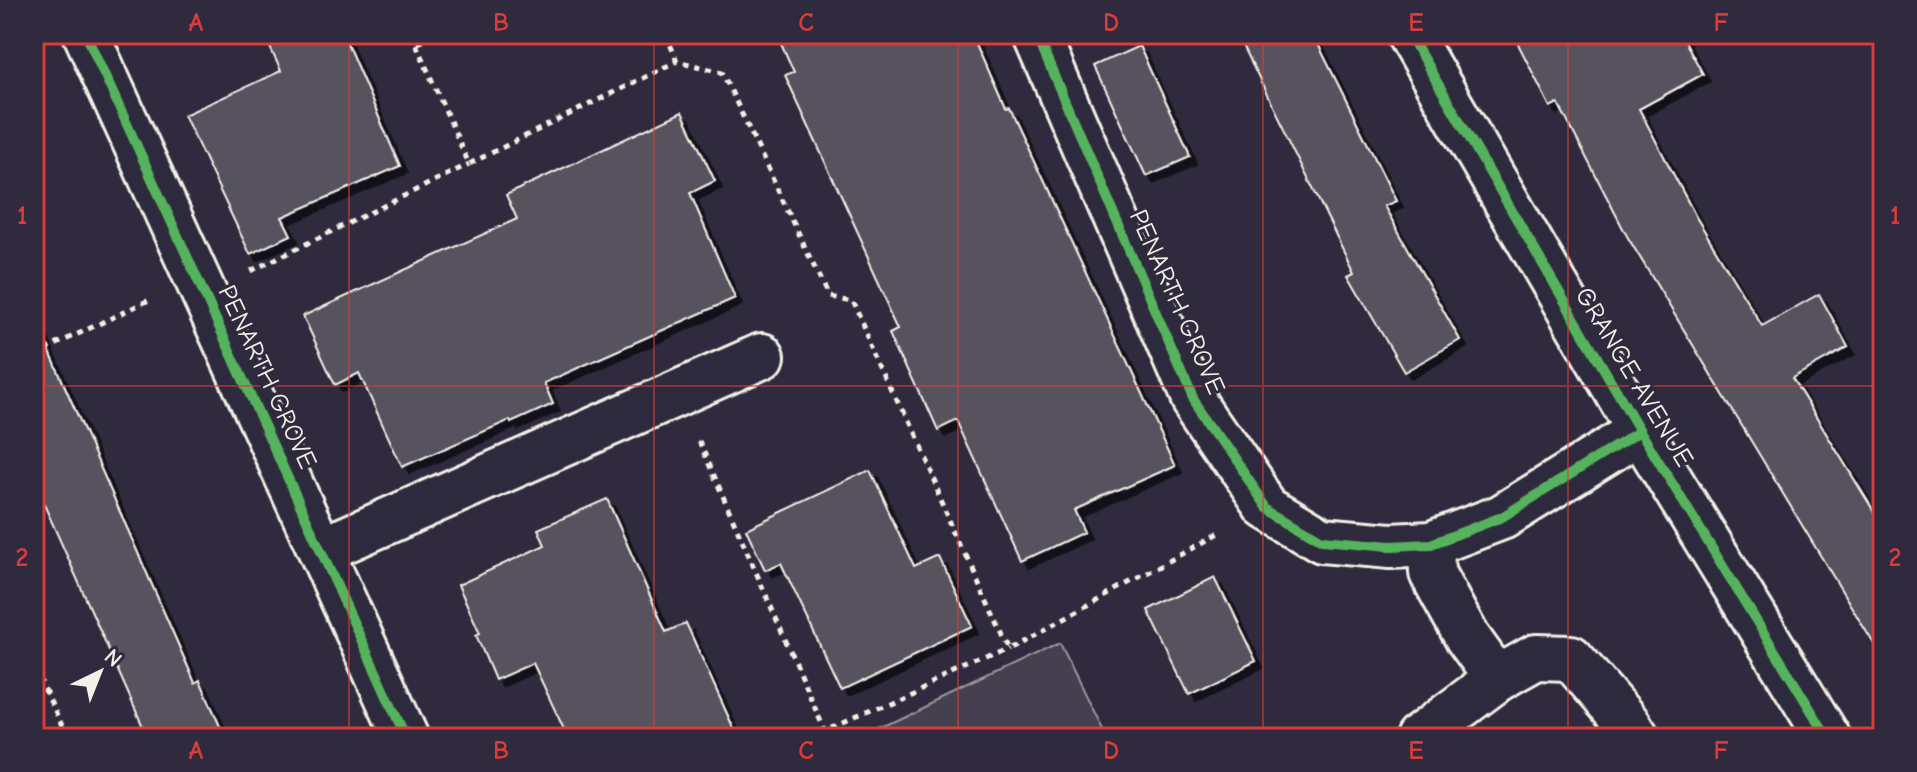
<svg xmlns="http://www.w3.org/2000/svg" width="1917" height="772" font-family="'Comic Neue',sans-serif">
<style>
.green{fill:#454050;stroke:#9c989c;stroke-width:2}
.building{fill:#56525f;stroke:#f4f1e8;stroke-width:2;filter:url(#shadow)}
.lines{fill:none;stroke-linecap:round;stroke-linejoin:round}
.minor-casing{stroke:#f4f1e8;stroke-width:50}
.path{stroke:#f4f1e8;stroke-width:5;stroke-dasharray:6 6;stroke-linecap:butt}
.minor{stroke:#2f2a3d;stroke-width:44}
.cycleway-casing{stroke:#2f2a3d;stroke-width:15}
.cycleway{stroke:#56b35d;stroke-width:10}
.grid{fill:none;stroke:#d93c3b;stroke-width:2;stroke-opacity:0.55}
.labels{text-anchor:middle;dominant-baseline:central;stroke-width:6;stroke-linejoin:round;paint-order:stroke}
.street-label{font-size:26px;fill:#f4f1e8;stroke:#2f2a3d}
.neatline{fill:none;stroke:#d93c3b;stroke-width:3}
.grid-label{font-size:26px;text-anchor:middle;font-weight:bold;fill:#d93c3b}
</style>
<defs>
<filter id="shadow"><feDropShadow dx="7" dy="7" stdDeviation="0" flood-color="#0009"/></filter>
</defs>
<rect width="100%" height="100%" fill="#2f2a3d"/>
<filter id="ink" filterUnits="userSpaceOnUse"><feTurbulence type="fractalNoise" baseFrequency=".0125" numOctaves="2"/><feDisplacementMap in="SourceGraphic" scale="16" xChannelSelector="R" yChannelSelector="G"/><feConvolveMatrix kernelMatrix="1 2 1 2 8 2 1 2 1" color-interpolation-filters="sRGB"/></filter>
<g filter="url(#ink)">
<polygon class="green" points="1060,643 1106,738 860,738"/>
<g class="building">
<polygon points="264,34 343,34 400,166 282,217 291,235 250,254 184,115 281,71"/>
<polygon points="777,34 973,34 1006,109 1009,108 1175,465 1074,510 1084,532 1022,561 958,421 938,431 893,331 901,327 785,75 794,72"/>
<polygon points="1237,34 1313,34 1396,201 1384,206 1460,340 1404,372 1348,275 1354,272"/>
<polygon points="1513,34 1681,34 1703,74 1639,109 1696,217 1762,326 1819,294 1848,347 1792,378 1883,526 1883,659 1627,236 1558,103 1550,107"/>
<polygon points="1139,46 1190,157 1146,176 1095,66"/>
<polygon points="682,112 715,181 690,193 735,298 544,383 553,404 511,423 510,420 402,467 359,373 335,385 303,316 517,219 506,195"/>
<polygon points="34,316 195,683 200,680 225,738 148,738 34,482"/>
<polygon points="870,470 916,569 940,558 972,626 840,688 781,563 765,570 746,529"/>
<polygon points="607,499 666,632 686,623 738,738 568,738 533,663 495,680 476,635 480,633 458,585 545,545 538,529"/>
<polygon points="1215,577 1256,661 1189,694 1148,610"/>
</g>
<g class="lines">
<g class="minor-casing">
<g id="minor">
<polyline points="86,34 406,738"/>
<polyline points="1036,34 1193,399 1267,507 1322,540 1391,546 1431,544 1502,517 1640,431"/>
<polyline points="1409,34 1640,431 1828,738"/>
<polyline points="1431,544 1432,573 1467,637 1497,679 1536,657 1571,658 1628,724 1637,738"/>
<polyline points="322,550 762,356"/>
<polyline points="1418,738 1497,679"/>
</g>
</g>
<g class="path">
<polyline points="412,34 416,44 437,34"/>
<polyline points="666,34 677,61 722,72 828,296 851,300 1008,649 1220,533"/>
<polyline points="416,44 469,164 677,61"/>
<polyline points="251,271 469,164"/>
<polyline points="34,355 149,300"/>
<polyline points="699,441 825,731"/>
<polyline points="34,667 68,738"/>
<polyline points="810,738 1008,649"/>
</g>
<use href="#minor" class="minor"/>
<g class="cycleway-casing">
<g id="cycleway">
<polyline points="86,34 406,738"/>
<polyline points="1036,34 1193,399 1267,507 1322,540 1391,546 1431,544 1502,517 1640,431"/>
<polyline points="1409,34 1640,431 1828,738"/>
</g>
</g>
<use href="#cycleway" class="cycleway"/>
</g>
</g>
<path class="grid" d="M349 34V738M654 34V738M958 34V738M1263 34V738M1568 34V738M34 386H1883"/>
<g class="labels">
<g class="street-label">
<text transform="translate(1177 302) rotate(66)">PENARTH GROVE</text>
<text transform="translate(267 377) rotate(65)">PENARTH GROVE</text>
<text transform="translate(1634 377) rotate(59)">GRANGE AVENUE</text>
</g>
</g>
<rect width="1917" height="772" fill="none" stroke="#2f2a3d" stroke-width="88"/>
<g transform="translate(100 672) rotate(43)" stroke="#2f2a3d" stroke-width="6" paint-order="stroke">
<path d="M0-6L14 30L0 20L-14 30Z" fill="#f4f1e8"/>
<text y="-12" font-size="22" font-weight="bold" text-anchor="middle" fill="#f4f1e8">N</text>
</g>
<rect x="44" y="44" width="1829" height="684" class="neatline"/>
<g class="grid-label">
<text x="196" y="31">A</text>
<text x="501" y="31">B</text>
<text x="806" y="31">C</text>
<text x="1111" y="31">D</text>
<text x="1416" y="31">E</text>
<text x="1721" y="31">F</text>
<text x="22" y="224">1</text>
<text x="1895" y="224">1</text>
<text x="22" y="566">2</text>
<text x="1895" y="566">2</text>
<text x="196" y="759">A</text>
<text x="501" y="759">B</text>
<text x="806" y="759">C</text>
<text x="1111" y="759">D</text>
<text x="1416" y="759">E</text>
<text x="1721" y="759">F</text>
</g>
</svg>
